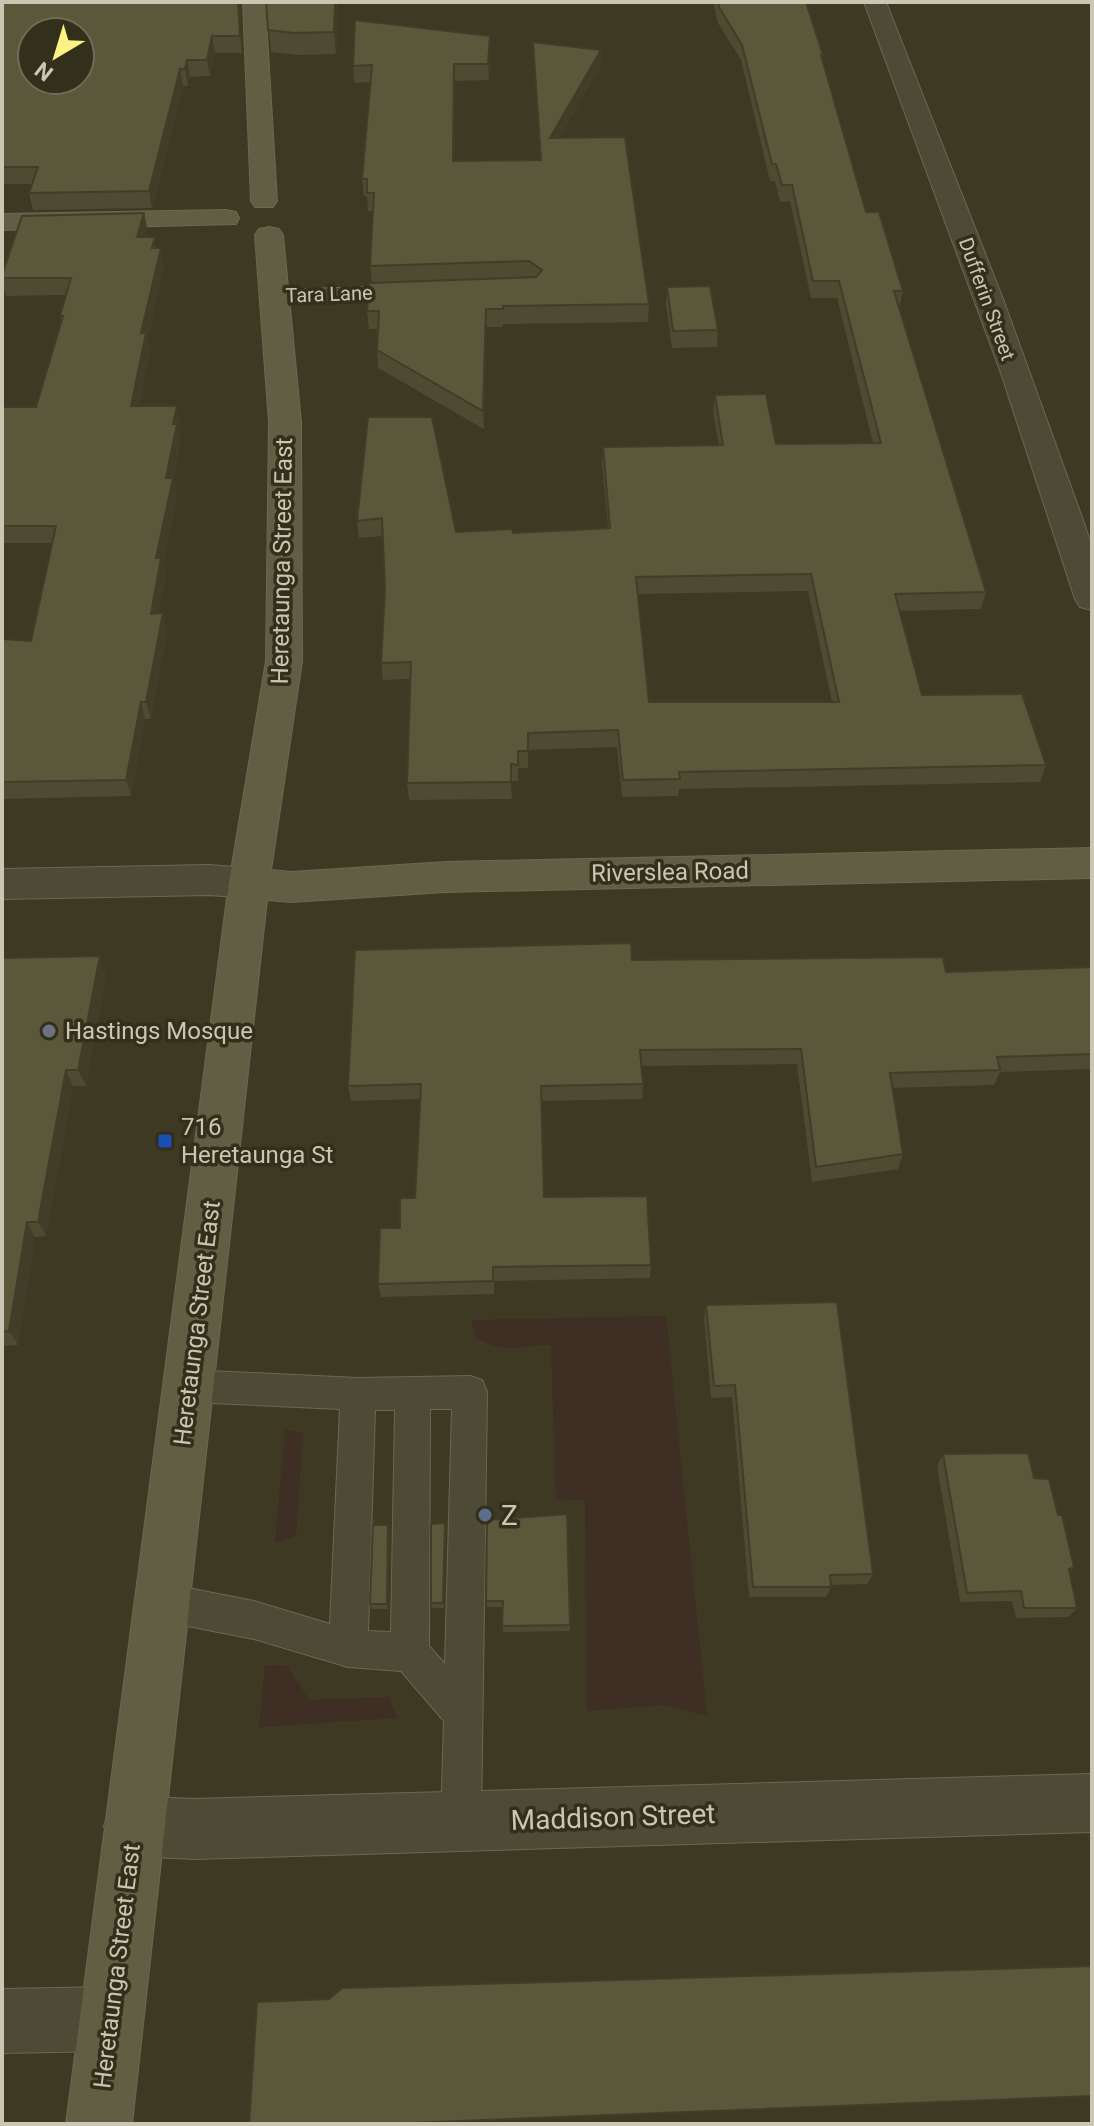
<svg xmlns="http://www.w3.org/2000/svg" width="1094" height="2126" font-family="Roboto,sans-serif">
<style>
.green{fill:#3e2e24}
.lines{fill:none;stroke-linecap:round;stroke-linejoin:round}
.lane-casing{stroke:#6b6854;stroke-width:2}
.street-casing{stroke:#6b6854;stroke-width:2}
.secondary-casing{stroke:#6b6854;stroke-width:2}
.lane{fill:#4d4a36;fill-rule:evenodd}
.street{fill:#4d4a36;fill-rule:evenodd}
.secondary{fill:#605e43;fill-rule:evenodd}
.wall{fill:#4e4b32;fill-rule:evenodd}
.shaded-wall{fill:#403d29}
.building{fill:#5b573a;stroke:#403d29;stroke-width:2;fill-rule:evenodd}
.worship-dot{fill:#6b7280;stroke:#322f1b;stroke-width:3}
.transit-dot{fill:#1a4fb4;stroke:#322f1b;stroke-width:3}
.service-dot{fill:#5c6f8a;stroke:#322f1b;stroke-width:3}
.labels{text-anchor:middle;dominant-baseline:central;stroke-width:7;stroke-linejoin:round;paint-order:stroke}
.far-street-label{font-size:20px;fill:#c9c6b1;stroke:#322f1b}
.street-label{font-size:24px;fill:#c9c6b1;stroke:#322f1b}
.poi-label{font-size:24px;fill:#c9c6b1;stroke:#322f1b;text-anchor:start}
.near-poi-label{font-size:28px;fill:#c9c6b1;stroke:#322f1b;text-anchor:start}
.near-street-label{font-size:28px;fill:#c9c6b1;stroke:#322f1b}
</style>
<rect width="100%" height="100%" fill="#3d3922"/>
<g class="green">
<path d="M666 1316 707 1716 664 1705 587 1711 585 1500 556 1499 551 1345C523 1346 502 1353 477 1338L471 1320Z"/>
<polygon points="285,1430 303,1433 296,1536 275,1543"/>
<polygon points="265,1665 286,1665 309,1700 389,1697 397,1718 259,1727"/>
</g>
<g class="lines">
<g class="lane-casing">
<g id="lane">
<polygon points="407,286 414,288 417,292 414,296 274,302 264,296 274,290"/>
<path d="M190 1370 358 1378 470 1376 482 1380 487 1392 481 1822 475 1836 461 1842 447 1836 441 1822 444 1721 401 1671 348 1667 254 1639 162 1621 149 1615 143 1602 149 1589 162 1583 254 1601 330 1624 340 1409 190 1402 178 1397 173 1386 178 1375ZM430 1409H452L445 1664 429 1646ZM375 1410H395L391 1632 368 1631Z"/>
</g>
</g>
<g class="street-casing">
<g id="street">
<polygon points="864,2 886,2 1003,299 1084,523 1092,547 1092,610 1080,607 1075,599 1001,373"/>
<polygon points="209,865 249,868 263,872 269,883 263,894 249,898 209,895 2,899 2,869"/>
<polygon points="1092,1774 1092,1832 194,1859 134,1856 113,1847 104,1826 113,1805 134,1796 194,1799"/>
<polygon points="110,1987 132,1997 142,2019 132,2041 110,2051 2,2053 2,1989"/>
</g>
</g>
<g class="secondary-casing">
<g id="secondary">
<polygon points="243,2 265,2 277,201 273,207 255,207 251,201"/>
<polygon points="226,210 236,212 239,218 236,224 2,230 2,214"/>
<polygon points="269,227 279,229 283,235 301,422 302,661 271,870 291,872 446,862 1092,848 1092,878 446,892 291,902 267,900 132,2124 66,2124 229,883 266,661 269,422 255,235 259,229"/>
</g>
</g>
<use href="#lane" class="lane"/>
<use href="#street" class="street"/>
<use href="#secondary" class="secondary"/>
</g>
<g class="wall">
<polygon points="2,2 240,2 242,53 215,53 210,76 190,77 188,86 183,86 152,208 33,210 29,193 32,184 2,184"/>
<polygon points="266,2 338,2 336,54 297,55 271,52"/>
<path d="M713 2H806L823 55 822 62 866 212 903 291 899 308 986 592 981 609 899 611 922 695 1046 765 1040 782 679 789 678 796 622 797 617 747 528 750V768H518V781H511L512 799 409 800 407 783 410 679 383 680 381 663 385 589 383 536 359 538 357 521 368 417 456 532 513 533 608 528 602 464 603 447 719 445 713 412 715 395 776 444 873 443 837 298H811L790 201 780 202 775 181H770L741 60 718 23ZM808 591 832 702H649L638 594Z"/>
<polygon points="533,42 601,50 600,67 559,138 649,304 648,322 503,324 503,327 486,327 484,429 378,368 377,350 378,329 369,329 367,311 372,283 370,266 373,211 368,211 367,196 364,196 362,179 371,82 354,83 353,66 490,53 489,80 455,81 454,161 540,160"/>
<polygon points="144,213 147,229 145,237 157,248 164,265 148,338 150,350 139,406 181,423 179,432 181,441 173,480 177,496 163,564 166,575 158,613 167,631 151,719 145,719 131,796 2,799 2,639 31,641 52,543 2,543 2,407 36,407 61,322 60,316 66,295 6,296 2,283 2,275"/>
<polygon points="667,287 718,330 717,347 672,348 666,304"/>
<polygon points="2,958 106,974 86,1086 73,1086 46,1236 35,1237 18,1345 2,1346"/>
<polygon points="632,960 946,972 1092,967 1092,1069 1000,1072 994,1085 892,1088 903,1154 898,1169 812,1182 797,1064 642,1066 643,1084 642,1099 541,1101 544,1197 651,1265 650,1278 494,1281 494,1294 381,1297 378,1284 400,1228 415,1198 420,1099 351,1101 348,1086"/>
<polygon points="706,1305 873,1574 867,1584 831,1585 831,1587 826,1597 749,1597 732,1397 711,1398 704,1318"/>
<polygon points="943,1454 1034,1478 1074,1567 1070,1572 1077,1608 1068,1617 1016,1618 1012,1601 960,1602 937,1466"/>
<polygon points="487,1520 570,1625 570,1631 503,1632 503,1607 487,1607"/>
<polygon points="388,1525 390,1530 388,1609 372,1609 370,1604"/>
<polygon points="446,1529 444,1608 432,1608 431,1603"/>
</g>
<g class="shaded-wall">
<polygon points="238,2 240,2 240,4 242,53 240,36"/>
<polygon points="335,2 338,2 336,54 334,32"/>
<polygon points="212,36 215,53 210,76 207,60"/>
<polygon points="490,36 490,53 489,80 488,64"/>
<polygon points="601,50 600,67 550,155 550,138"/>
<polygon points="187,60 190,77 188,86 185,69"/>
<polygon points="454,64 455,81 454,179 453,161"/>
<polygon points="180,69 183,86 152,208 149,191"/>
<polygon points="144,213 147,229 141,254 137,237"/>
<polygon points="161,248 164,265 148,338 150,350 135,423 131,406 141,333"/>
<polygon points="486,309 486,327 484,429 483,411"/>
<polygon points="177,406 181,423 179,432 181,441 173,480 177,496 163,564 166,575 155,631 151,614 166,478"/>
<polygon points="163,613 167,631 151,719 146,702"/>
<polygon points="141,702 145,719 131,796 126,780"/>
<polygon points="100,956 106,974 86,1086 78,1070"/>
<polygon points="66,1070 73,1086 46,1236 38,1222"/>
<polygon points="27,1222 35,1237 18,1345 9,1331"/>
<polygon points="445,1523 446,1529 444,1608 443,1603"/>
<polygon points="388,1525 390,1530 388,1609 387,1604"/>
</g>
<g class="building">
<path d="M2 2H238L240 36H212L207 60H187L185 69H180L149 191 29 193 38 167H2ZM32 32H80V80H32Z"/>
<polygon points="266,2 335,2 334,32 294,33 268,30"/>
<path d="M718 2H806L823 55H821L866 212H879L903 291H894L986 592 895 594 922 695 1022 694 1046 765 679 772 680 779 623 780 618 730 528 733V751H518V765L511 764V782L407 783 411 662 381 663 385 589 382 518 357 521 368 417H432L456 532 512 529 513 533 610 528 603 447 723 445 715 395 766 394 776 444 881 443 839 281H813L792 185H782L776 164H772L742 45 719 7ZM811 574 839 702H649L636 577Z"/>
<polygon points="355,20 490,36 488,64 454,64 453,161 541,160 533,42 601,50 550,138 625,137 649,304 503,306 503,309 486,309 483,411 377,350 379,311 367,311 369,283 536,277 542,270 529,261 370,266 374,193 367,193 367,179 362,179 372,65 353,66"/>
<polygon points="144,213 137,237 155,237 152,248 161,248 141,333 146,333 131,406 177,406 173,424 177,424 166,478 173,478 156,558 161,558 151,614 163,613 146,702 141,702 126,780 2,782 2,639 31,641 56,526 2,526 2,407 36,407 63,316 60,316 71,278 2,278 2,275 22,216"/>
<polygon points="710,286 718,330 673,331 667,287"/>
<polygon points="631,943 632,960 943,957 946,972 1092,967 1092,1054 997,1057 1000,1070 890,1073 903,1154 816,1167 801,1049 640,1050 643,1084 541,1086 544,1197 647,1196 651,1265 493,1267 493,1281 378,1284 380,1228 400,1228 400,1198 415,1198 421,1084 348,1086 355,950"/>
<polygon points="100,956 78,1070 66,1070 38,1222 27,1222 9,1331 2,1332 2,958"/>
<polygon points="837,1302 873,1574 830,1575 831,1587 753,1587 735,1385 714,1386 706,1305"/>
<polygon points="1028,1453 1034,1478 1049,1479 1058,1515 1062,1515 1074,1567 1069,1569 1077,1608 1024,1608 1021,1591 967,1593 943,1454"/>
<polygon points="567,1514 570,1625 502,1626 503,1601 486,1601 487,1520"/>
<polygon points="445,1523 443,1603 431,1603 431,1524"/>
<polygon points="373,1525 388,1525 387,1604 370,1604"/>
<polygon points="1092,1966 1092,2096 383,2124 249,2124 257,2002 329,1999 342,1988"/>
</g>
<circle class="worship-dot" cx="49" cy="1031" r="8"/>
<rect class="transit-dot" x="157" y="1133" width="16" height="16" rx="4"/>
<circle class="service-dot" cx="485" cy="1515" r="8"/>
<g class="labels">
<g class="far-street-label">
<text transform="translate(329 294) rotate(-2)">Tara Lane</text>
<text transform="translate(987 299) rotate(70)">Dufferin Street</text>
</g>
<g class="street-label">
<text transform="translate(282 561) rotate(-89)">Heretaunga Street East</text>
<text transform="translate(670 872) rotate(-1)">Riverslea Road</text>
<text transform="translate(197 1323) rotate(-83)">Heretaunga Street East</text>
<text transform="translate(117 1966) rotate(-83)">Heretaunga Street East</text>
</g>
<g class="poi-label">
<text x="65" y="1031">Hastings Mosque</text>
<text x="181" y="1127">716<tspan x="181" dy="28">Heretaunga St</tspan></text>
</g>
<g class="near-poi-label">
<text x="501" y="1515">Z</text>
</g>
<g class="near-street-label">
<text transform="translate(613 1817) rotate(-2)">Maddison Street</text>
</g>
</g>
<rect width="1094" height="2126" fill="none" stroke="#c9c6b1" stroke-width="8"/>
<g transform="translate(56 56) rotate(218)"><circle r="38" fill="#322f1b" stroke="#6e6b57" stroke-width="2"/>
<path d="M0-6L14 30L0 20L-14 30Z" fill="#fdf182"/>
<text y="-12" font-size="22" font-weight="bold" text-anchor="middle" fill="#c9c6b1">N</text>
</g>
</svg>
